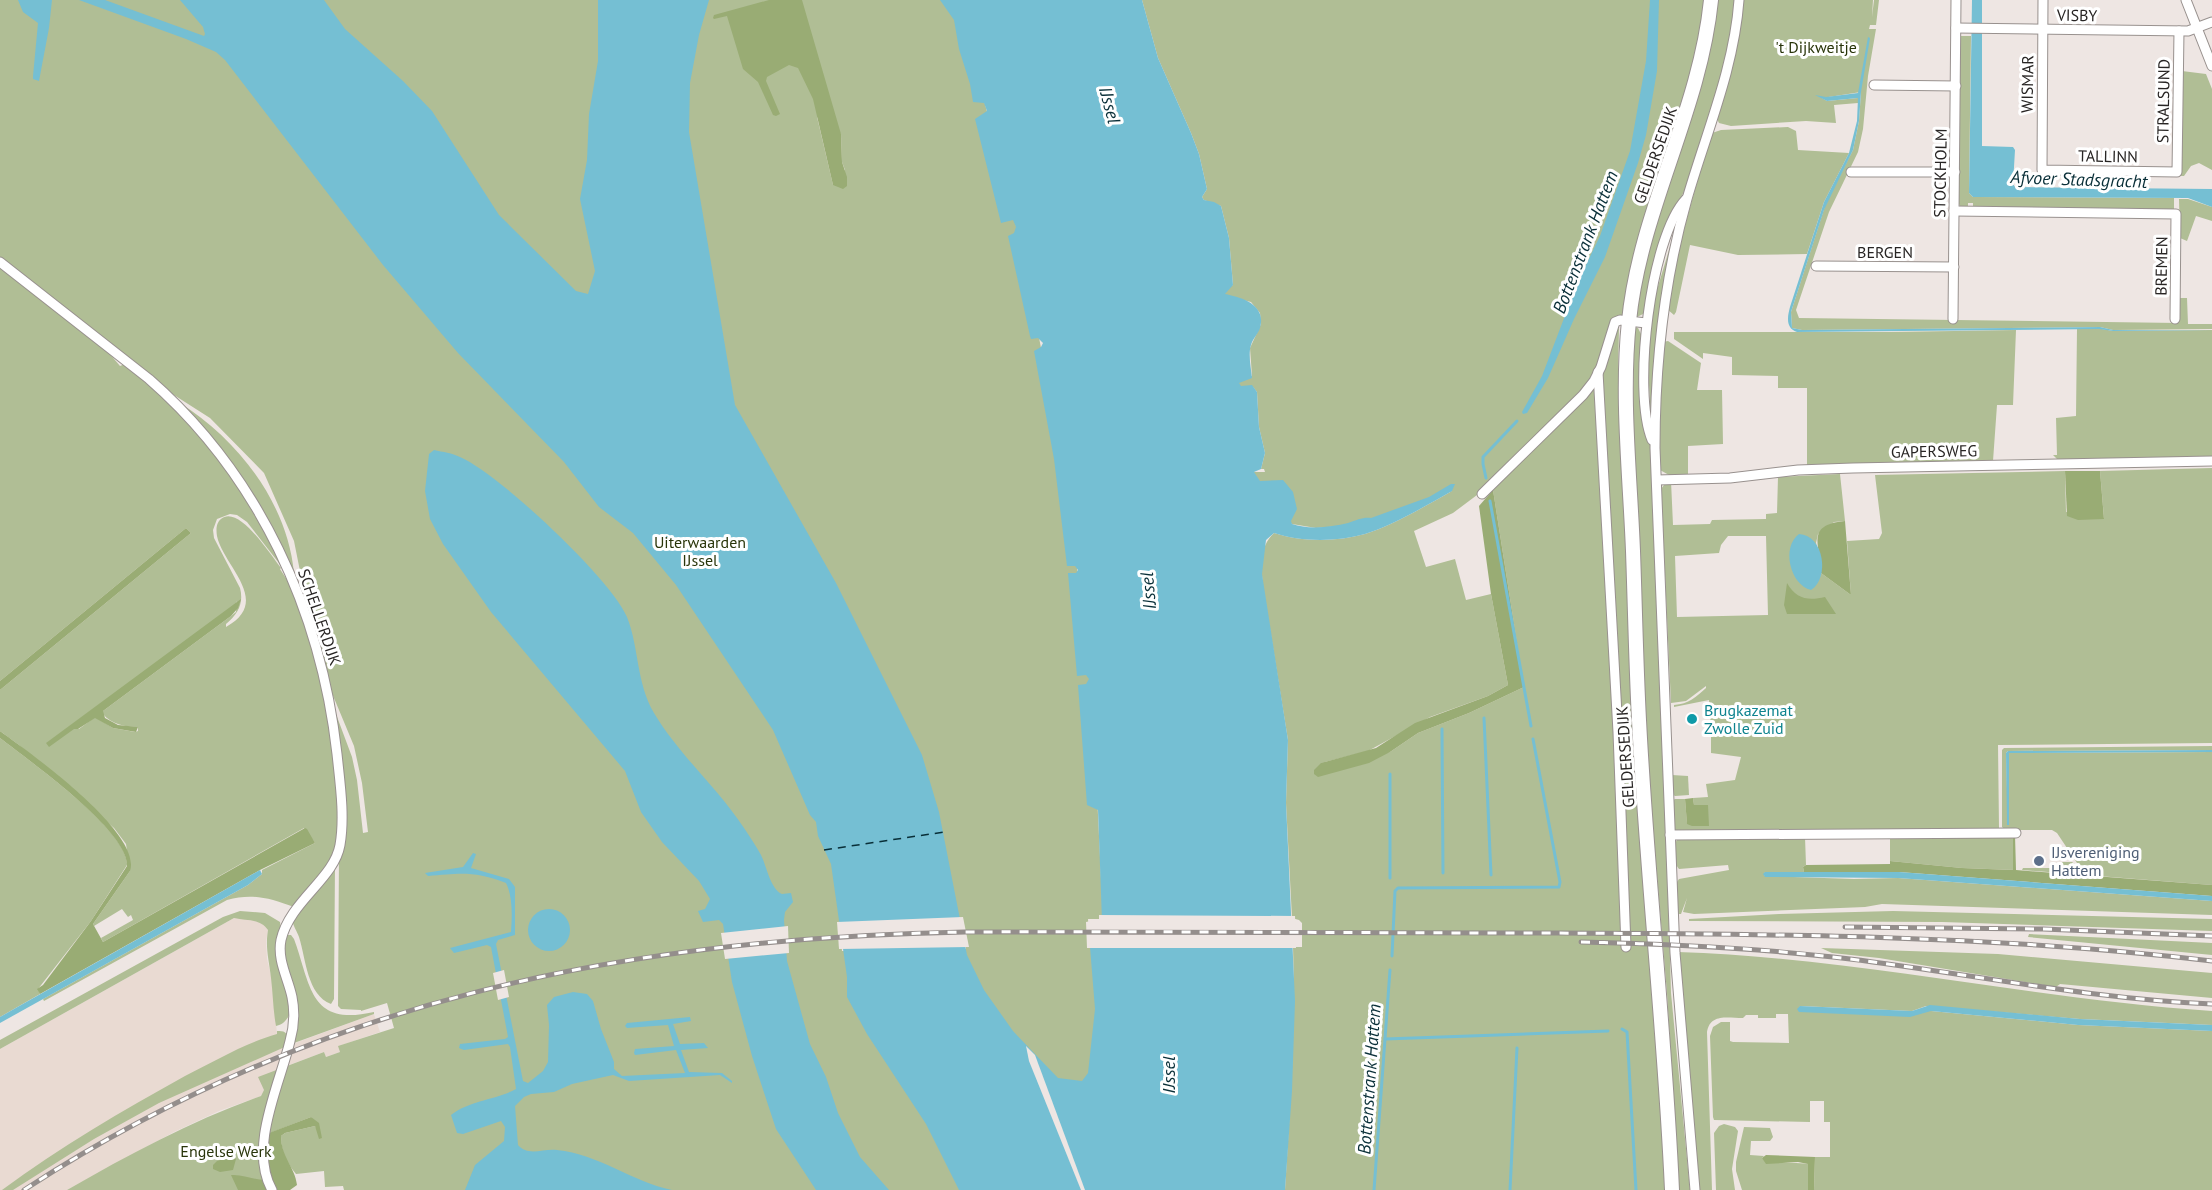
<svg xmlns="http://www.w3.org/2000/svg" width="2212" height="1190" font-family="'PT Sans',sans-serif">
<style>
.built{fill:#e9dad2}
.green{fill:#b0be95;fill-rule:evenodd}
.forest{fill:#99ac74}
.water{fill:#75bfd3}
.pier{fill:#eee6e3}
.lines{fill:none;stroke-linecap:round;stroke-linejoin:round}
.stream{stroke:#75bfd3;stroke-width:3}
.ferry{stroke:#092f38;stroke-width:1.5;stroke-dasharray:8 6;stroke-linecap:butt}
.street-casing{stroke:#98918e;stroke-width:11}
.secondary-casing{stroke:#98918e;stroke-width:16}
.street{stroke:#fff;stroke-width:9}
.secondary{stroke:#fff;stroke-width:14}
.rail-casing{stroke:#948e8c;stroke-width:5}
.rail{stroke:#fff;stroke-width:3;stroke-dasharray:9;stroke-linecap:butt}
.culture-dot{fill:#0f9aa8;stroke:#fff;stroke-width:2}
.service-dot{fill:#5c6f8a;stroke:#fff;stroke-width:2}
.labels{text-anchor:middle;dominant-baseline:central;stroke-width:6;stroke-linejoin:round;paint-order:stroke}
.street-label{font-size:16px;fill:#282524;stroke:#fff}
.park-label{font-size:16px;fill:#29350a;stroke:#fff}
.culture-label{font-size:16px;fill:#0d838f;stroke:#fff;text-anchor:start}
.service-label{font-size:16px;fill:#4e5e75;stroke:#fff;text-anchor:start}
.water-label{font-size:18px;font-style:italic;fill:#092f38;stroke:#fff}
</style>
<rect width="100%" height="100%" fill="#eee6e3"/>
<g class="built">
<polygon points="234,918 254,920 263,924 268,930 266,942 267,959 272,979 277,1034 283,1047 277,1070 261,1096 219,1111 174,1132 67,1190 0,1190 0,1049"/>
<polygon points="374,1014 380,1032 339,1046 340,1052 326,1057 324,1052 281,1068 287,1046"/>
</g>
<g class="green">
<path d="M0 0H955C977 75 999 150 1016 226 1041 339 1061 453 1077 568 1094 684 1097 802 1103 919H1088L1090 948 1103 949 1096 1190H344L343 1186 325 1187 324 1171 296 1174C286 1162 281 1151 281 1136L285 1133 315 1126 322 1138 311 1117 270 1133 275 1190H67C130 1154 193 1120 261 1096L264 1090 258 1077 324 1052 326 1057 340 1052 338 1046 394 1028 387 1003 361 1011V1010L341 1009 338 1006 339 853 342 846 333 706 352 757 357 780 363 833 368 832 362 783 354 746 329 686 303 586 294 541 264 473 210 418 163 388 0 258ZM817 117 841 134 842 162 845 170 833 185ZM960 917 966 949 842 951 840 923Z"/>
<path d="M1142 0H1706L1701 42 1624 316 1614 332 1619 328 1618 373 1634 712 1668 1190H1285C1290 1109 1296 1028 1293 947H1302V923L1299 920 1292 918 1286 803 1288 740 1263 586C1261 567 1259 547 1274 533 1301 542 1336 542 1365 534 1392 526 1427 505 1452 491L1365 524 1316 528 1292 524 1255 481 1254 472H1265L1264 469H1261L1265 453 1259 427 1257 392 1253 387 1240 390 1237 379 1252 376 1250 348 1261 324 1260 313 1251 302 1239 299 1218 300 1215 291 1233 285 1229 238 1221 206 1204 200 1202 197 1207 189 1199 154 1191 133 1158 58ZM1488 484 1493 490 1524 687 1469 713 1418 733 1390 752 1321 763 1368 751 1430 717 1488 696 1508 685 1491 594 1466 600 1455 559 1426 567 1414 531 1453 513 1477 495Z"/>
<polygon points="1718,0 1736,0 1724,70 1687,185 1673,214 1643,314 1635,318 1642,269 1707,59"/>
<polygon points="1743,0 1873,0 1872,17 1874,0 1879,0 1876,25 1870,25 1869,29 1876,29 1868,76 1863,129 1858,152 1829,212 1796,310 1799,318 2179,323 2180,298 2187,298 2188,324 2212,324 2212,329 2113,330 2100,327 1802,330 1792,328 1791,312 1826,203 1853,150 1859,121 1861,92 1822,98 1827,101 1858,98 1858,103 1834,105 1836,123 1806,121 1731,126 1719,123 1717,119 1735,55"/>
<polygon points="1960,36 1971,36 1969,193 1973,197 2174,198 2174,210 1973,208 1973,203 1968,203 1968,208 1960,206 1958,202"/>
<polygon points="2182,71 2206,74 2212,89 2212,170 2199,163 2191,166 2184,176 2181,176"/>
<path d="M1788 127 1796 131 1798 150 1849 153 1824 202 1807 254 1738 255 1690 245 1676 312 1674 315 1667 309C1677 249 1694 191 1712 133L1721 130Z"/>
<polygon points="2179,199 2188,199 2212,207 2212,221 2196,216 2187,241 2180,238"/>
<path d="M1672 240C1658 304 1652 368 1652 434L1647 352 1656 293Z"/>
<path d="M0 265 103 346 120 366 125 364C174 404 218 450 252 504 264 523 272 546 282 567L247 522 237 515 230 514 217 519 213 530 214 538 240 588C244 603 238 614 226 624V627C273 601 223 566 217 536 216 530 216 523 221 519 239 504 271 556 281 568L280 569 298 597 314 638 334 756 338 808 337 839 332 858 294 907C269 898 252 893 227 900L44 1001 43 999 248 885 262 874V870L315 843 304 828 103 942 101 938 133 920 131 915 128 917 122 909 94 926 93 924 130 871 126 844 114 828 19 745 0 731V690L191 533 186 528 0 681ZM237 601 236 612 231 616 103 711V714C111 724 125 727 138 727V731L135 732 113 728 95 717 79 729 74 728 47 743 236 604Z"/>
<polygon points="1634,327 1638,328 1642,336 1646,424 1652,455 1664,750 1671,993 1690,1190 1679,1190 1667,993 1647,758 1636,532 1633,412"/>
<polygon points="2077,329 2102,329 2113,331 2212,330 2212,459 2057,459 2053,455 2057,455 2056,418 2076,416"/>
<polygon points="2016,330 2013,405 1997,405 1993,461 1807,466 1807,388 1778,388 1778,376 1732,375 1732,357 1703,353 1703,359 1674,339 1674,332 1891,332"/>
<polygon points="1668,341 1701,363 1697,390 1722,390 1723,444 1688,446 1688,475 1669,475 1660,470 1659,448 1663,342"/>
<path d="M180 403C238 440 287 502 294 573L248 487 223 453Z"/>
<path d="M2212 468V743L1998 745 1999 828 1996 831H1676L1674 829 1672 801 1675 799H1685L1687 823 1694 805 1693 798 1708 797 1706 784 1735 780 1741 757 1711 753V728L1709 700 1674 707V705C1689 704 1696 697 1706 688V686L1686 701 1671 703 1661 489 1664 485 1671 481 1673 525 1710 524 1712 520 1766 519V514L1777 513 1778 477 1840 474 1845 521 1834 522 1818 534 1816 543V542L1821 577V573L1851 595 1847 541 1879 539 1882 533 1875 475 2065 471 2066 512 2104 518 2100 471ZM1728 536H1766L1768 615 1677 617 1675 556 1719 553 1721 545Z"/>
<path d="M0 738C28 760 129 831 127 865L91 921 38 989 40 994 0 1017Z"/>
<polygon points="2212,746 2212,750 2008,751 2006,753 2008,825 2009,753 2212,752 2212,885 2022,870 2023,868 2061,868 2062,862 2072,862 2076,865 2077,863 2057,833 2052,830 2005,830 2002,827 2002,750 2004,748"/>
<polygon points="1672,775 1688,776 1689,795 1675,796 1672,794"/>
<polygon points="2013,835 2014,870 1962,868 1890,861 1890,836"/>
<path d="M1805 837 1806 865 1803 867 1804 872H1765L1764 876 1854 879 1898 878 2212 901V915L1882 904 1865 907 1694 914 1683 912 1687 898 1681 914H1676L1675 885 1679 879 1729 870 1728 865 1679 869C1673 862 1671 848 1677 840Z"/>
<path d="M335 863 334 999 331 1004C307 995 306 959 299 937 297 931 293 926 292 919Z"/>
<path d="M240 911 265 913 280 922 291 1011C288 1018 285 1024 276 1026 273 1010 273 994 271 978 269 960 265 948 268 930 260 918 246 921 234 918L0 1049V1040L223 917Z"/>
<polygon points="1893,911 2212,919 2212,931 1942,922 1689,921 1689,919 1779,914"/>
<polygon points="2029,934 2212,943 2212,955 2028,937"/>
<path d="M286 935H291L294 939C311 985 309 1027 374 1012V1014L294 1043 283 952Z"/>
<polygon points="1821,948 1998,954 2212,973 2212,998 2060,984 2056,987 1879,958 1832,953"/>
<path d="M1678 952C1857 958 2033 999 2212 1011V1025L2080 1019 1926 1006 1912 1011 1800 1006 1799 1012 1929 1011H1931L2078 1025 2212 1031V1190H1814L1815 1157H1830V1122H1824V1101H1810V1122L1714 1120 1713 1117 1710 1036 1713 1027 1721 1022H1730V1041L1733 1042 1789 1043 1788 1014H1776V1018H1758V1015H1746L1743 1018C1728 1018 1710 1013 1707 1032L1712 1190H1698Z"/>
<path d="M277 1031C288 1030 288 1036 287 1046L159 1103 94 1139 13 1190H2C60 1147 122 1111 185 1076 215 1061 245 1043 277 1034Z"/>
<polygon points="1724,1124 1735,1127 1738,1131 1732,1169 1735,1190 1716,1190 1714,1133 1719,1126"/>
<path d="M1744 1127 1770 1128 1773 1137 1770 1141H1751L1750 1155 1764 1156 1762 1158C1777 1166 1792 1161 1808 1164V1190H1742L1736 1171V1162Z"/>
</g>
<g class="forest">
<polygon points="769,0 802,0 841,134 842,162 847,177 847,186 843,189 833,185 813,99 798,68 789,65 767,77 766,81 780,114 776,116 773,115 758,82 743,69 727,16 714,19 713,18 714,15"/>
<polygon points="2065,471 2100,471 2104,519 2078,520 2067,516"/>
<polygon points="1493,490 1524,687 1469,713 1418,733 1390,752 1369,763 1318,777 1314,774 1314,770 1321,763 1376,748 1415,723 1488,696 1508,685 1491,594 1479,506"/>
<path d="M1845 521 1851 595 1821 573C1822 547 1803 525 1845 521Z"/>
<polygon points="186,528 191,533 0,690 0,681"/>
<path d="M1787 583C1796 599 1808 601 1825 597L1836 614H1787L1784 605Z"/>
<polygon points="241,599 238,608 231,616 103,711 105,718 118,725 138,727 136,732 113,728 95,718 78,729 74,729 49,747 46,743"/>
<path d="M0 731C29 752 143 833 130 871L93 924 103 942 305 828 307 829 315 843 260 870 40 994 37 989 43 985 91 921 127 866C129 831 28 760 0 738Z"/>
<polygon points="1693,798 1694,805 1708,805 1709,826 1692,826 1687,824 1685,799"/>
<polygon points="2013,835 2015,835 2016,870 2212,885 2212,896 1899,872 1804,872 1803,867 1806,865 1890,864 1890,861 1962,868 2013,870"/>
<path d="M311 1117 319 1123 322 1138 319 1139 315 1126 285 1133 281 1136C281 1157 295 1167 297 1185L290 1190H275L267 1169 269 1133Z"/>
<polygon points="1766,1155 1815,1157 1814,1190 1808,1190 1808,1164 1798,1162 1766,1164 1762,1158"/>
<polygon points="231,1157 236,1159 233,1170 220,1172 213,1169 213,1165 217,1161"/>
<path d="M231 1175C243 1174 253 1180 265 1180L269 1190H238Z"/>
</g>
<g class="water">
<polygon points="18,0 52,0 49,28 39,81 33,79 33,76 38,23 23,12"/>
<path d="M79 0H105L204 36 205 34 203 27 180 0H324L345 29 403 81 432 111 499 215 576 291 588 294 595 271 580 199 587 160 589 114 598 61V0H709L699 35 690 83 689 132 735 405 836 583 922 755 939 812 967 955 984 990 1013 1031 1058 1078 1082 1081 1088 1073 1095 1009 1088 922 1102 921 1098 810 1087 805 1078 685 1086 684 1089 679 1086 675 1077 676 1068 573H1076L1078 570 1075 566H1067L1054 459 1034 351 1041 347 1043 343 1038 338 1031 339 1030 336 1008 236 1014 233 1016 227 1013 220 1001 223 975 119 987 111 984 103 973 102 970 84 959 49 954 20 940 0H1142L1158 58 1191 133 1199 154 1207 189 1202 197 1204 200 1214 202 1221 206 1229 238 1233 285 1225 294C1240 297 1267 304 1260 328 1258 334 1253 338 1251 345 1248 354 1251 368 1252 378L1239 383 1241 386 1252 385 1257 392 1259 427 1265 453 1261 469 1254 472 1260 481 1283 480 1293 492 1297 509 1291 521 1292 524C1309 530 1331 527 1348 523 1357 520 1363 517 1371 518L1429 497 1451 484H1455L1452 491C1427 505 1392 526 1365 534 1337 542 1300 542 1274 533L1266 540 1262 574 1288 740 1286 803 1295 1001 1292 1091 1285 1190H959L926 1124 867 1034 847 997V977L831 864 818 836 816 822 810 815 773 730 676 585 633 533 599 507 564 462 458 353 383 265 225 60 216 52 186 39Z"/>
<polygon points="1650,0 1659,0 1657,71 1646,135 1638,163 1605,257 1574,319 1548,378 1527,413 1523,414 1522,412 1542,376 1579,279 1600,236 1630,151 1646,61"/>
<polygon points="1972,0 1982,0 1982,146 2013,147 2015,150 2013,184 2015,187 2212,189 2212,207 2188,198 1973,197 1969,193"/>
<path d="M1868 37 1870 38 1861 92 1859 121 1853 150 1824 210 1791 312 1792 328 1802 330 2100 327 2113 330H2212L2113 331 2099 329 1797 332C1786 328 1787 318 1790 307L1824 202 1849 153 1857 121 1858 98 1827 101 1815 95 1826 97 1858 93Z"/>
<path d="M434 450C443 452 452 453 460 457 498 473 611 579 627 617 639 647 636 682 654 713 679 755 717 787 744 828 750 837 756 846 761 855 767 867 770 888 782 894L791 893 793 902 785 912 784 920 787 961 810 1044 826 1077 838 1113 860 1157 889 1190H816L776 1129 752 1056 732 982 723 924 719 920 703 922 698 911 705 909 710 899 699 881 662 842 641 812 625 771 491 612 443 544 430 519 425 491 429 454Z"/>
<path d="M1799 534C1824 535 1830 578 1811 590 1790 585 1781 547 1799 534Z"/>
<polygon points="2212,750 2212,752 2009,753 2009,825 2007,825 2006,753 2008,751"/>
<path d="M473 853 476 854 471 868 509 879 515 887V935L498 940 496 944 523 1081 528 1083 543 1071 548 1062 549 1025 547 1005 554 997 573 992 587 994 593 1001 601 1029 614 1062V1069L622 1076 685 1073 676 1050 635 1055 634 1053 635 1049 674 1046 668 1025 627 1028 625 1026 627 1023 690 1017 691 1021 673 1024 680 1044 704 1043 708 1048 681 1050 689 1072 722 1073 732 1081V1083L720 1075 629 1081 613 1075 572 1084 554 1092 531 1094 524 1097 515 1106 518 1145C528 1157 544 1148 557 1150 598 1154 633 1182 672 1190H465L475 1165 504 1141 505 1127 501 1121 463 1134 457 1133 451 1115C470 1100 496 1100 516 1089L510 1047 508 1044 464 1050 459 1048 460 1044 505 1039 508 1037 491 947 487 945 454 953 450 948 511 932C512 917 513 897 506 883 475 871 461 873 428 876L425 873 463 867Z"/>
<polygon points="260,870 262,874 248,885 0,1023 0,1017 21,1005"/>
<polygon points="1765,872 1899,872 2212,896 2212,901 1898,878 1765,877 1763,874"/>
<circle cx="549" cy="930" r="21"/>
<polygon points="1930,1005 2080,1019 2212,1025 2212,1031 2078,1025 1931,1011 1910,1017 1799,1012 1797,1009 1800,1006 1912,1011"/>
</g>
<g class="pier">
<polygon points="1099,915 1295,916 1296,948 1087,948 1086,922 1099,919"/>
<polygon points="963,917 969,947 839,949 837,922"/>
<polygon points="788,926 789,953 725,959 721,933"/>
<polygon points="504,970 509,997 498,1000 493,973"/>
<polygon points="1026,1046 1035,1055 1085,1190 1081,1190 1029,1061"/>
</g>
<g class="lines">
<g class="stream">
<polyline points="1486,478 1483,464 1483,457 1517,421"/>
<polyline points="1490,501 1531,726"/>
<polyline points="1484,718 1491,875"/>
<polyline points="1442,729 1443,873"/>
<polyline points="1390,878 1390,774"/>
<polyline points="1392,956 1395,891 1398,888 1559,887 1560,882 1533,739"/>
<polyline points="1622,1029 1627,1032 1636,1190"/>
<polyline points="1385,1039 1608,1031"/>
<polyline points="1374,1190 1390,970"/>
<polyline points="1510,1190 1517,1048"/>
</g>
<polyline class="ferry" points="824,850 944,832"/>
<g class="street-casing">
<g id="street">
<polyline points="2043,0 2042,170 2177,172 2179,31"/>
<polyline points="2186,0 2212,66"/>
<polyline points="1956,28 2188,31 2212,22"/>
<polyline points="1874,85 1956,86"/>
<polyline points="1851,172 1955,172"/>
<polyline points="1954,211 2176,214 2175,319"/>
<path d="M0 262 149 379C259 475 321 611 337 754 340 783 345 816 340 845 334 879 290 901 281 940 277 960 288 978 292 997 295 1012 294 1027 290 1041 280 1084 248 1147 272 1190"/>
<polyline points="1816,266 1954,267"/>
<polyline points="1953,319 1956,0"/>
<polyline points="1598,372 1618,732 1626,947"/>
<path d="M1652 440C1632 392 1650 237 1686 199"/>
<polyline points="1657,480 1730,478 1798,470 1853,468 2212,461"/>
<polyline points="1482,494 1583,395 1594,381 1601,367 1615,322 1620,320 1646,323"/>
<polyline points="1670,835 2016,833"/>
<path d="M1695 1190 1675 953 1655 448C1655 364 1664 280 1687 199 1706 133 1734 69 1739 0"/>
</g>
</g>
<g class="secondary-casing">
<path id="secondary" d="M1672 1190C1665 1033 1647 877 1639 720 1636 663 1635 607 1633 551 1630 475 1621 397 1629 321 1640 210 1700 111 1711 0"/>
</g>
<use href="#street" class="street"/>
<use href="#secondary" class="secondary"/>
<g class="rail-casing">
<g id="rail">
<polyline points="1845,927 2043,929 2212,936"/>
<path d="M1581 942C1671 944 1761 948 1850 959 1971 974 2090 999 2212 1004"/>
<path d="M24 1190C314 1001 623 938 965 932 1155 931 1345 933 1536 933 1762 934 1987 934 2212 961"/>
</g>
</g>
<use href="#rail" class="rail"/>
</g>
<circle class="culture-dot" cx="1692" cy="719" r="6"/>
<circle class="service-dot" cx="2039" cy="861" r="6"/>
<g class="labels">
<g class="street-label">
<text transform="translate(2077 15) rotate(1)">VISBY</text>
<text transform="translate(2027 84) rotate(-89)">WISMAR</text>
<text transform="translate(2163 101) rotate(-89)">STRALSUND</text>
<text transform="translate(1655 155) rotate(-71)">GELDERSEDIJK</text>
<text transform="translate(2108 156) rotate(1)">TALLINN</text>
<text transform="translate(1940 173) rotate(-89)">STOCKHOLM</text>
<text x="1885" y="252">BERGEN</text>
<text transform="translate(2161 266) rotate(-89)">BREMEN</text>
<text transform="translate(1934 451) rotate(-1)">GAPERSWEG</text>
<text transform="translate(320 617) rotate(71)">SCHELLERDIJK</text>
<text transform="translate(1625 757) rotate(-94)">GELDERSEDIJK</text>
</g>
<g class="park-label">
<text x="1816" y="47">'t Dijkweitje</text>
<text x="700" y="542">Uiterwaarden<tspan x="700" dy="18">IJssel</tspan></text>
<text x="226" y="1151">Engelse Werk</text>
</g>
<g class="culture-label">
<text x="1704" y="710">Brugkazemat<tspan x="1704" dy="18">Zwolle Zuid</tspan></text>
</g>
<g class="service-label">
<text x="2051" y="852">IJsvereniging<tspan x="2051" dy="18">Hattem</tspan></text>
</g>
<g class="water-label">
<text transform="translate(1110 105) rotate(75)">IJssel</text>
<text transform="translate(2079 179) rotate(2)">Afvoer Stadsgracht</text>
<text transform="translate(1585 242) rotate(-69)">Bottenstrank Hattem</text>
<text transform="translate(1148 591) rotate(-95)">IJssel</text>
<text transform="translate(1168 1075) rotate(-90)">IJssel</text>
<text transform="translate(1369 1079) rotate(-86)">Bottenstrank Hattem</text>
</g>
</g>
</svg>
